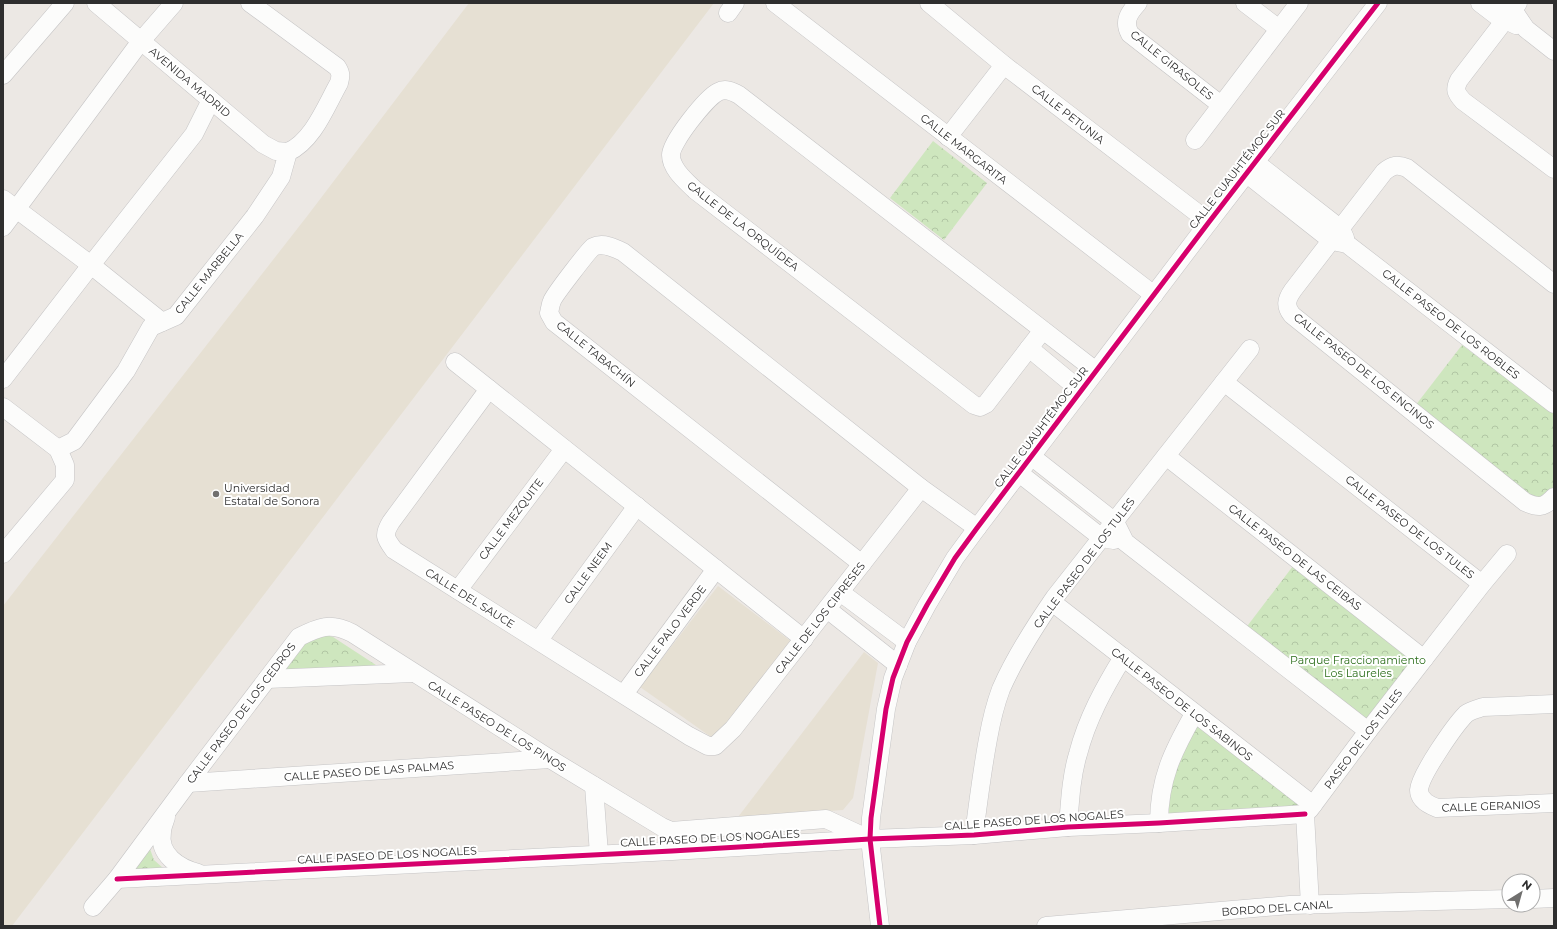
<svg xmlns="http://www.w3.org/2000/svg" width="1557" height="929" font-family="Montserrat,sans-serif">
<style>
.education{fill:#e6e0d3}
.forest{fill:url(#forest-crowns)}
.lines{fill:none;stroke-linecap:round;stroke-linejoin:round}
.minor-casing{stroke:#c5c4c5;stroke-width:19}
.minor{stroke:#fcfcfb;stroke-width:18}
.cycleway-casing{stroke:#fff;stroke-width:8}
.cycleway{stroke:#d6006c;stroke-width:5}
.poi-dot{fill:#706f6e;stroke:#fff;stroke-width:1.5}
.labels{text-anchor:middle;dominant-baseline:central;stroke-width:4;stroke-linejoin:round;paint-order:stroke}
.street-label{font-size:11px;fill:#2e2e2e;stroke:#fff}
.poi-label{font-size:11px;fill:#2e2e2e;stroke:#fff;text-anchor:start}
.park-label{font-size:11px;fill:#2c6e1b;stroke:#fff}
</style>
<defs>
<pattern id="forest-crowns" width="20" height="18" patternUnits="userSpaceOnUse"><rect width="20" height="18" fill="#cee6be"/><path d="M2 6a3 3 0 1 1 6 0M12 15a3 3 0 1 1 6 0" fill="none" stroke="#b1c6a4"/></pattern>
</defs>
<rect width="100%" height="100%" fill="#ece8e4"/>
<g class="education">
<polygon points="469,3 714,3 12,926 3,926 3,606 308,215"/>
<polygon points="718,586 792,642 714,739 640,687"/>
<polygon points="864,652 878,663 853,798 843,810 738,817"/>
</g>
<g class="forest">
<polygon points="933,141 987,183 944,240 890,198"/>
<polygon points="1462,345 1554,414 1554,489 1542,505 1415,406"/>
<polygon points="1293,566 1421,664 1371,726 1245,629"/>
<polygon points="326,635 333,637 379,667 283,670 307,641"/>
<polygon points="1199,717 1313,807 1161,827 1163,788"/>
<polygon points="150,849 154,860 163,868 136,870 132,864"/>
</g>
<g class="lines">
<g class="minor-casing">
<g id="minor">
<polyline points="96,3 263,144 276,151 288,152"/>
<polyline points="775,3 1154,295"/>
<polyline points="929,3 1004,65 1209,222"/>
<path d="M1138 3C1129 13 1123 21 1130 34L1221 105"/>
<polyline points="1245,3 1279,29"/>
<polyline points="1480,3 1497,16 1516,25"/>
<polyline points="1504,3 1513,10 1526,29 1554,51"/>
<path d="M1518 3 1459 80C1454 90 1456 93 1463 101L1554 169"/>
<polyline points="728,13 735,3"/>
<polyline points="3,75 65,3"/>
<polyline points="948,137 1004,65"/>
<polyline points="1195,140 1299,3"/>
<polyline points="1255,162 1341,229 1345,238"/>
<polyline points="1247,174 1332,241 1347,244 1554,404"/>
<polyline points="3,199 91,265 162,322"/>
<polyline points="3,227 141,41 174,3"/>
<path d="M1554 284 1407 168C1398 164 1392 165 1384 172L1293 290C1286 300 1285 306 1292 315L1525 502C1538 508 1544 508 1554 497"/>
<path d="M1043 330 986 404 980 407 974 405 695 190C686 181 671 169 671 155 671 142 706 98 718 92 725 88 732 91 739 95L1096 371"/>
<polyline points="1029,348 1081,391"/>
<polyline points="455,362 804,639"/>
<polyline points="3,379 91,265 194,134 211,100"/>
<polyline points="1224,382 1482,584"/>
<path d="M489 389 391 522C383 535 385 538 394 550L689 736 708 746H715L733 729 921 488"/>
<polyline points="3,407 58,449 65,465 65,480 3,554"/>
<path d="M58 449 74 441 126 371 151 327 176 316 255 216 281 177 288 152C313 141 326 106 339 83 341 76 341 73 337 67L250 3"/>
<polyline points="1031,456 1115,522 1125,542 1368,731"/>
<polyline points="1166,456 1424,659"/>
<polyline points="1019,473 1102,538 1114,540"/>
<path d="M862 564 554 322 549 313C550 310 550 305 552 301 554 295 589 250 593 247 603 242 615 248 623 252L921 488 977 528"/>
<polyline points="458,590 564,449"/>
<polyline points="840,592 907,642"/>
<polyline points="1052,602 1313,805"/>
<polyline points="827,609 898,665"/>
<polyline points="539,640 637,506"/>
<polyline points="267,679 413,673"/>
<polyline points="624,694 716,569"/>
<path d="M1554 704 1483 707C1477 709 1471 710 1466 714 1455 725 1420 775 1419 790 1419 800 1429 805 1437 808L1554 803"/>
<polyline points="188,783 550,759"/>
<polyline points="594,786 599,854"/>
<path d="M166 817C165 821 162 827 162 832 158 855 179 868 198 873"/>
<path d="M1159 823C1159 779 1173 751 1194 714"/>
<path d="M1068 827C1070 802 1071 777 1078 754 1087 719 1104 688 1123 657"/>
<path d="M974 835C978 803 982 771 988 739 991 722 995 705 1001 689 1015 657 1035 626 1055 597L1250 349"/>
<polyline points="117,879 672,851 870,839 974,835 1068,827 1159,823 1305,814"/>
<polyline points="1533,899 1554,898"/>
<polyline points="1310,905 1305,814 1310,809 1368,731 1482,584 1507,554"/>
<path d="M93 907 117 879 188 783 299 637C319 627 330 622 352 633L550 759 662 827 671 831 826 819 867 838"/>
<polyline points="880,926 870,839 871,818 886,709 893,678 907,642 927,605 955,558 977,528 1209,222 1378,3"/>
<polyline points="1046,926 1290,905 1509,899"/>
</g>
</g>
<use href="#minor" class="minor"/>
<g class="cycleway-casing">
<g id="cycleway">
<polyline points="117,879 672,851 870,839 974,835 1068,827 1159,823 1305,814"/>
<polyline points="880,926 870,839 871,818 886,709 893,678 907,642 927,605 955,558 977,528 1209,222 1378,3"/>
</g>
</g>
<use href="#cycleway" class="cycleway"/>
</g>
<circle class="poi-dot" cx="216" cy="494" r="4"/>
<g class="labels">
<g class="street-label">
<text transform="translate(1172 65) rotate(39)">CALLE GIRASOLES</text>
<text transform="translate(190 82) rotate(40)">AVENIDA MADRID</text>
<text transform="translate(1068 114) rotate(38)">CALLE PETUNIA</text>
<text transform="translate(964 149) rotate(38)">CALLE MARGARITA</text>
<text transform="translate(1237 169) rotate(-52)">CALLE CUAUHTÉMOC SUR</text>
<text transform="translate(743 226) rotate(38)">CALLE DE LA ORQUÍDEA</text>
<text transform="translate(209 273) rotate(-51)">CALLE MARBELLA</text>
<text transform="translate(1451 324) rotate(38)">CALLE PASEO DE LOS ROBLES</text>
<text transform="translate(596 354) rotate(39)">CALLE TABACHÍN</text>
<text transform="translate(1364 371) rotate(39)">CALLE PASEO DE LOS ENCINOS</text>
<text transform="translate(1041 427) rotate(-53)">CALLE CUAUHTÉMOC SUR</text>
<text transform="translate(511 519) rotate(-53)">CALLE MEZQUITE</text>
<text transform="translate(1410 527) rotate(38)">CALLE PASEO DE LOS TULES</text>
<text transform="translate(1295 557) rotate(38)">CALLE PASEO DE LAS CEIBAS</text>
<text transform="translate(1084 563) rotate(-53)">CALLE PASEO DE LOS TULES</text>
<text transform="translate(588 573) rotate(-54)">CALLE NEEM</text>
<text transform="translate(470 598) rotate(32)">CALLE DEL SAUCE</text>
<text transform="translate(820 618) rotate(-52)">CALLE DE LOS CIPRESES</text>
<text transform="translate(670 631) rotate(-53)">CALLE PALO VERDE</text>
<text transform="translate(1182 704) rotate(38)">CALLE PASEO DE LOS SABINOS</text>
<text transform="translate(241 713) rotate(-53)">CALLE PASEO DE LOS CEDROS</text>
<text transform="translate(497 726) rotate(32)">CALLE PASEO DE LOS PINOS</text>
<text transform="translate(1363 739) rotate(-53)">PASEO DE LOS TULES</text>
<text transform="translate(369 771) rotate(-4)">CALLE PASEO DE LAS PALMAS</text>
<text transform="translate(1491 806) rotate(-2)">CALLE GERANIOS</text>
<text transform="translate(1034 820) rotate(-4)">CALLE PASEO DE LOS NOGALES</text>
<text transform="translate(710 838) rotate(-3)">CALLE PASEO DE LOS NOGALES</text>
<text transform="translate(387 855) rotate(-3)">CALLE PASEO DE LOS NOGALES</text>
<text transform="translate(1277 908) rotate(-4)">BORDO DEL CANAL</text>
</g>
<g class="poi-label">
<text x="224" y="488">Universidad<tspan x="224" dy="13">Estatal de Sonora</tspan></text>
</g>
<g class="park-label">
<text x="1358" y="660">Parque Fraccionamiento<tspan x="1358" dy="13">Los Laureles</tspan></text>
</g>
</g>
<rect width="1557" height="929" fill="none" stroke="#2e2e2e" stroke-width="8"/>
<g transform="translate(1521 893) rotate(37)"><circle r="19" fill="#ffffff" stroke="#ababab"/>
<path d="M0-3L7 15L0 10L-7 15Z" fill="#706f6e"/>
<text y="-6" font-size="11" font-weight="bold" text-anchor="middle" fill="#2e2e2e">N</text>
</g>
</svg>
